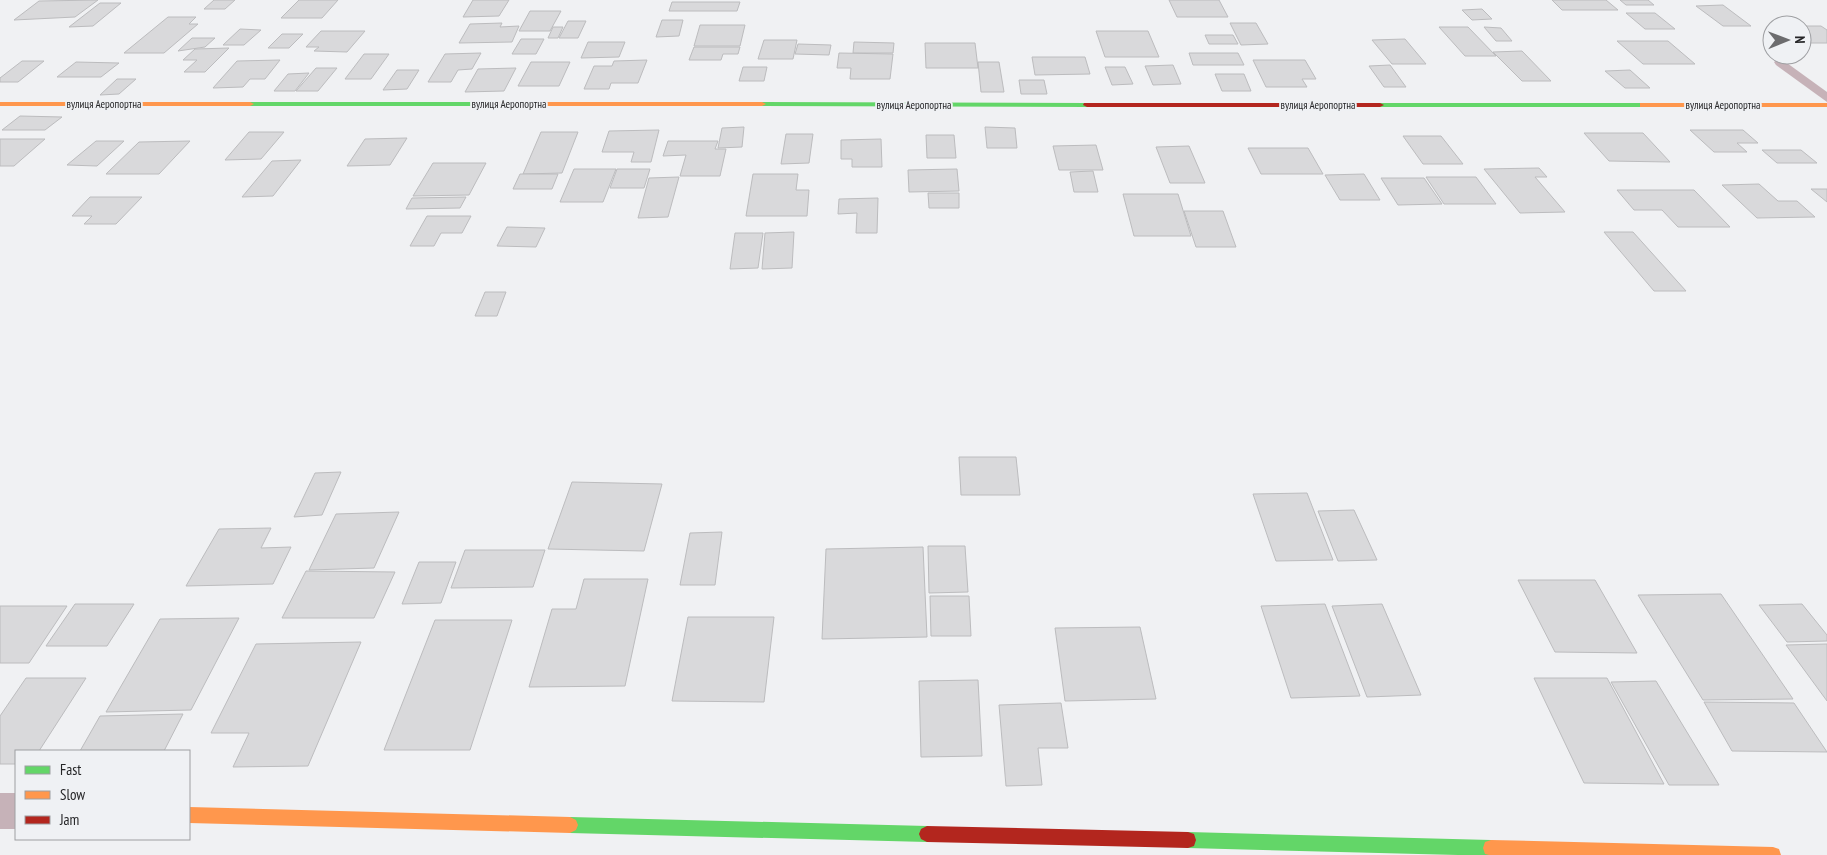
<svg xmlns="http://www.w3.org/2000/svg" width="1827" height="855" font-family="'PT Sans Narrow',sans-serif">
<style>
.building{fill:#d9d9db;stroke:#bcbcbe}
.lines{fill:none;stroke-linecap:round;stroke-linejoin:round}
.lane{fill:#c6b2b8;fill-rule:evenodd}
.street{fill:#c6b2b8;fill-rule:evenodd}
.fast{fill:#63d668;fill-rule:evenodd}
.slow{fill:#ff974d;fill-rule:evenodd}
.jam{fill:#b3261e;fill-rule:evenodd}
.labels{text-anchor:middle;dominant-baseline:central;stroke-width:4;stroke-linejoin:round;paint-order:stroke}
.far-street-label{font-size:11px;fill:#252527;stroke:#eff1f4}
</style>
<rect width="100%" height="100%" fill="#f0f1f3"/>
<g class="building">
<polygon points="98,0 75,17 14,20 39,1"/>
<polygon points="214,0 235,0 225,9 204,9"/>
<polygon points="299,0 338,0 322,18 281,18"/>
<polygon points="473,0 509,0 499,16 463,17"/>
<polygon points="1169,0 1219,0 1228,17 1177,17"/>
<polygon points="1552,0 1606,0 1618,10 1562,10"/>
<polygon points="1620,0 1648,0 1654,5 1626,5"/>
<polygon points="672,2 740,2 737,11 669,11"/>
<polygon points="100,3 121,3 93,26 69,27"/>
<polygon points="1723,5 1751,26 1723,26 1696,6"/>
<polygon points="1482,9 1492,19 1472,20 1462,10"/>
<polygon points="530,11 561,11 550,31 519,31"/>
<polygon points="1626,13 1655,13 1675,29 1645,29"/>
<polygon points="168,17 196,17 189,24 198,24 164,53 124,53"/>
<polygon points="662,20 683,20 679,36 656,37"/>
<polygon points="568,21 586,21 578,38 559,38"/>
<polygon points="502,23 500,27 519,26 512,42 459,43 470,24"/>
<polygon points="1230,23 1256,23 1268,44 1241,45"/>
<polygon points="700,25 745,25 740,46 694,46"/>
<polygon points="1802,26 1821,26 1827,30 1827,43 1802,43"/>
<polygon points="553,27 563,27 558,38 548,38"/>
<polygon points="1439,27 1468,27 1496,56 1465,56"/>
<polygon points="1484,27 1501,28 1512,41 1496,41"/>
<polygon points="240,29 261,30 244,45 223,45"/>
<polygon points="321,31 365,31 347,52 314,51 319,47 306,47"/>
<polygon points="1096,31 1148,31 1159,57 1105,57"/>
<polygon points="282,34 303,34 289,48 268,48"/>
<polygon points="1205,35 1233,35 1238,44 1209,44"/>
<polygon points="192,38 215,38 205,47 178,51"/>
<polygon points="521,39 544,39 536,54 512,54"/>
<polygon points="1405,39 1426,64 1392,64 1372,40"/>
<polygon points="764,40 797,40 793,59 758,59"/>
<polygon points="1617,41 1668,41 1695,64 1643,64"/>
<polygon points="588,42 625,42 619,57 581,58"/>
<polygon points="854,42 894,43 893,53 853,53"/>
<polygon points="925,43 975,43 978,68 926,68"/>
<polygon points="798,44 831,45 829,55 795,54"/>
<polygon points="694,47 740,47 738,54 723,54 721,60 689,60"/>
<polygon points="229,48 205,72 184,72 197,60 183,60 195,49"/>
<polygon points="1522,51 1551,81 1522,81 1493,52"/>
<polygon points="481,53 472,69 458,70 451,82 428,82 445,54"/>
<polygon points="839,53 893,54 890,79 850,79 851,68 837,68"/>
<polygon points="1189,53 1238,53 1244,65 1193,65"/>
<polygon points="364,54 389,54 371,79 345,79"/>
<polygon points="1032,57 1085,57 1090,74 1035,75"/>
<polygon points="280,60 265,79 250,79 243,87 213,88 237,61"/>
<polygon points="647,60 638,83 611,83 609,89 584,89 594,66 612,66 614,61"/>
<polygon points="1253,60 1305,60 1316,79 1302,79 1307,87 1266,87"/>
<polygon points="22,61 44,61 18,82 0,82 0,78"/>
<polygon points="76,62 119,63 101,77 57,77"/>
<polygon points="531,62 570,62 559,86 518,86"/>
<polygon points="978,62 999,62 1004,92 981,92"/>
<polygon points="1173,65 1181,84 1153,85 1145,66"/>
<polygon points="1390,65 1406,87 1384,87 1369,66"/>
<polygon points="743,67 767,67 764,81 739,81"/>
<polygon points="1105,67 1125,67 1133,84 1112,85"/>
<polygon points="316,68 337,68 318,91 296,91"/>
<polygon points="516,68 504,91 465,92 478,69"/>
<polygon points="397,70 419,70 407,89 383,90"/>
<polygon points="1630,70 1650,88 1625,88 1605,71"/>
<polygon points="309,73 295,91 274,91 288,74"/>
<polygon points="1215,74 1244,74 1251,91 1222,91"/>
<polygon points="117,79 136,79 119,94 100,95"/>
<polygon points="1019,80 1044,80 1047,94 1021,94"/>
<polygon points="20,116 62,117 45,130 2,130"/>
<polygon points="744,127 742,147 718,148 722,128"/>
<polygon points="985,127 1015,128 1017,148 987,148"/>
<polygon points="659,130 651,162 631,162 634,152 602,152 609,131"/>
<polygon points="1690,130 1743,130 1758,143 1737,143 1747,152 1714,152"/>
<polygon points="249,132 284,132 261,159 225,160"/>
<polygon points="541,132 578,132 562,173 523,174"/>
<polygon points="1584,133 1643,133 1670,162 1609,161"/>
<polygon points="786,134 813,134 809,163 781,164"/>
<polygon points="926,135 954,135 956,158 927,158"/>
<polygon points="1403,136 1441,136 1463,164 1423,164"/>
<polygon points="407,138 390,165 347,166 365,139"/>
<polygon points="0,139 45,139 14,166 0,166"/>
<polygon points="881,139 882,167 852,167 852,159 841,159 841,140"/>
<polygon points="96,141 124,141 97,166 67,165"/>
<polygon points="190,141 159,174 106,174 139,142"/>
<polygon points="668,141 718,141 715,149 726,149 720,176 680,176 686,155 663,156"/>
<polygon points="1096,145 1103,170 1059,170 1053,146"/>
<polygon points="1189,146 1205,183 1170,183 1156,147"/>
<polygon points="1248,148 1308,148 1323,174 1261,174"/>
<polygon points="1762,150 1801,150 1817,163 1777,163"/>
<polygon points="301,160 273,196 242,197 272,161"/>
<polygon points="433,163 486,163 469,195 413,196"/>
<polygon points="1539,168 1547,177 1535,177 1565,212 1520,213 1484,169"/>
<polygon points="574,169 616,169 603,202 560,202"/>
<polygon points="617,169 650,169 644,188 610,188"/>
<polygon points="957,169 959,191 909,192 908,170"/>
<polygon points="1093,171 1098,192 1074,192 1070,172"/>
<polygon points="520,174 558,174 552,189 513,189"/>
<polygon points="753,174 798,174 796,190 809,190 807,216 746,216"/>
<polygon points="1364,174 1380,200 1340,200 1325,175"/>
<polygon points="679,177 668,217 638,218 649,178"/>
<polygon points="1426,177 1476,177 1496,204 1444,204"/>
<polygon points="1381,178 1424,178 1442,204 1398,205"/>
<polygon points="1759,184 1778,201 1797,201 1815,217 1757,218 1722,185"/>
<polygon points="1811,189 1827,189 1827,202"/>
<polygon points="1617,190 1694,190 1730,227 1678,227 1662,210 1634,210"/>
<polygon points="928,193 959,193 959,208 929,208"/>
<polygon points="1123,194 1178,194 1191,236 1134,236"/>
<polygon points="90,197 142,197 116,224 84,224 92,216 72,216"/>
<polygon points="466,197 460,208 406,209 412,198"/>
<polygon points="878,198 877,233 856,233 857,213 838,214 839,199"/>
<polygon points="1184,211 1223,211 1236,247 1196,247"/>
<polygon points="427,216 471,216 462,233 441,233 434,246 410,246"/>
<polygon points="507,227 545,228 536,247 497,246"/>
<polygon points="794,232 792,268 762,269 765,233"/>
<polygon points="1604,232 1633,232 1686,291 1654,291"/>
<polygon points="735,233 763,233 758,268 730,269"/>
<polygon points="485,292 506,292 497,316 475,316"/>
<polygon points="959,457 1016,457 1020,495 961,495"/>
<polygon points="341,472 322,515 294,517 315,473"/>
<polygon points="572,482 662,484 644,551 548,549"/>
<polygon points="1307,493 1333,560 1276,561 1253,494"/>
<polygon points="1354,510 1377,560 1338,561 1318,511"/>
<polygon points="399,512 374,568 309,570 336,514"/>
<polygon points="271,528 261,548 291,547 273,584 186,586 219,529"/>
<polygon points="722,532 715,585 680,585 690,533"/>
<polygon points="928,546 965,546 968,592 929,593"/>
<polygon points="923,547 927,637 822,639 826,549"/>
<polygon points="465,550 545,550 533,587 451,588"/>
<polygon points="419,562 456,562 441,603 402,604"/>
<polygon points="306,571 395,572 374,618 282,618"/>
<polygon points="584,579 648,579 625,686 529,687 552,609 576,609"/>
<polygon points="1518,580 1595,580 1637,653 1555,652"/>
<polygon points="1721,594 1793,699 1703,700 1638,595"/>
<polygon points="930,596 969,596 971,636 931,636"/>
<polygon points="75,604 134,604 107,646 46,646"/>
<polygon points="1325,604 1360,696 1291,698 1261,606"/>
<polygon points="1382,604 1421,695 1367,697 1332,606"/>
<polygon points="1802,604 1827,635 1827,641 1787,642 1759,605"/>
<polygon points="0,606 67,606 29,663 0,663"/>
<polygon points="688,617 774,617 764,702 672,701"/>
<polygon points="239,618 191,710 106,712 160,619"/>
<polygon points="435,620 512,620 470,750 384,750"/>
<polygon points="1140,627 1156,699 1065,701 1055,628"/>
<polygon points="361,642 308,766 233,767 249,733 211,733 256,644"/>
<polygon points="1827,644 1827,701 1786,645"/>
<polygon points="26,678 86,678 39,751 16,751 16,764 0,764 0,716"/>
<polygon points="1534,678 1607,678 1664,784 1584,783"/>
<polygon points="978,680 982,756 921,757 919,681"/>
<polygon points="1656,681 1719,785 1669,785 1611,682"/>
<polygon points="1704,702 1794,703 1827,752 1732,751"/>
<polygon points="1061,703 1068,748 1038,748 1042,785 1006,786 999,705"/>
<polygon points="183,714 164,751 80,751 100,716"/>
</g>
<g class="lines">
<polygon class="lane" points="1780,58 1827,92 1827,102 1776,65 1774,62"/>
<rect class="street" x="0" y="793" width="16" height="36"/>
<g class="fast">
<polygon points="247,102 481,102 485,104 481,106 250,106 246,104"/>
<polygon points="759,102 1087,103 1091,105 1087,107 762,106 759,106"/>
<polygon points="1377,103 1643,103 1647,105 1643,107 1377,107"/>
<polygon points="570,817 927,826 933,829 935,834 933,839 927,842 570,833 564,830 562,825 564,820"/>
<polygon points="1188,832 1491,840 1497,842 1499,848 1497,854 1493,855 1458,855 1188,848 1182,846 1180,840 1182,834"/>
</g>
<g class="slow">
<polygon points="0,102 250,102 254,104 250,106 0,106"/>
<polygon points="478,102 762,102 766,104 762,106 478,106"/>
<rect x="1640" y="103" width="187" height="4"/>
<polygon points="189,807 570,817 576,820 578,825 576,830 570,833 189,823"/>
<polygon points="1491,840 1773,847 1779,849 1781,855 1489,855 1485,854 1483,848 1485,842"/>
</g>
<g class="jam">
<polygon points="1084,103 1380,103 1384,105 1380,107 1087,107 1083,105"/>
<polygon points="927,826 1188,832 1194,834 1196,840 1194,846 1188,848 927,842 921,839 919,834 921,829"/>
</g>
</g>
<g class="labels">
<g class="far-street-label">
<text x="104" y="104">вулиця Аеропортна</text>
<text x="509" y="104">вулиця Аеропортна</text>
<text x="914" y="105">вулиця Аеропортна</text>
<text x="1318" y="105">вулиця Аеропортна</text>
<text x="1723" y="105">вулиця Аеропортна</text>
</g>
</g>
<rect x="15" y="750" width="175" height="90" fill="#eff1f4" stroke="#9e9fa2"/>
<rect x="25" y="766" width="25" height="8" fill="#63d668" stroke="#9e9fa2"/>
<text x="60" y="775" font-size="15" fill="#252527">Fast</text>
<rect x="25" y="791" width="25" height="8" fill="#ff974d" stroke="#9e9fa2"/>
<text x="60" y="800" font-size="15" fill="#252527">Slow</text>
<rect x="25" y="816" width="25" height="8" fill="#b3261e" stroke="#9e9fa2"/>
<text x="60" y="825" font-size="15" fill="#252527">Jam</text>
<g transform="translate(1787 40) rotate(89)"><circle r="24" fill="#eff1f4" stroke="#9e9fa2"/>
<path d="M0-4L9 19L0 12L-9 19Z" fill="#6c6c6e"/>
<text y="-8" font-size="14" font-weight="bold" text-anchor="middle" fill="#252527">N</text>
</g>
</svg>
